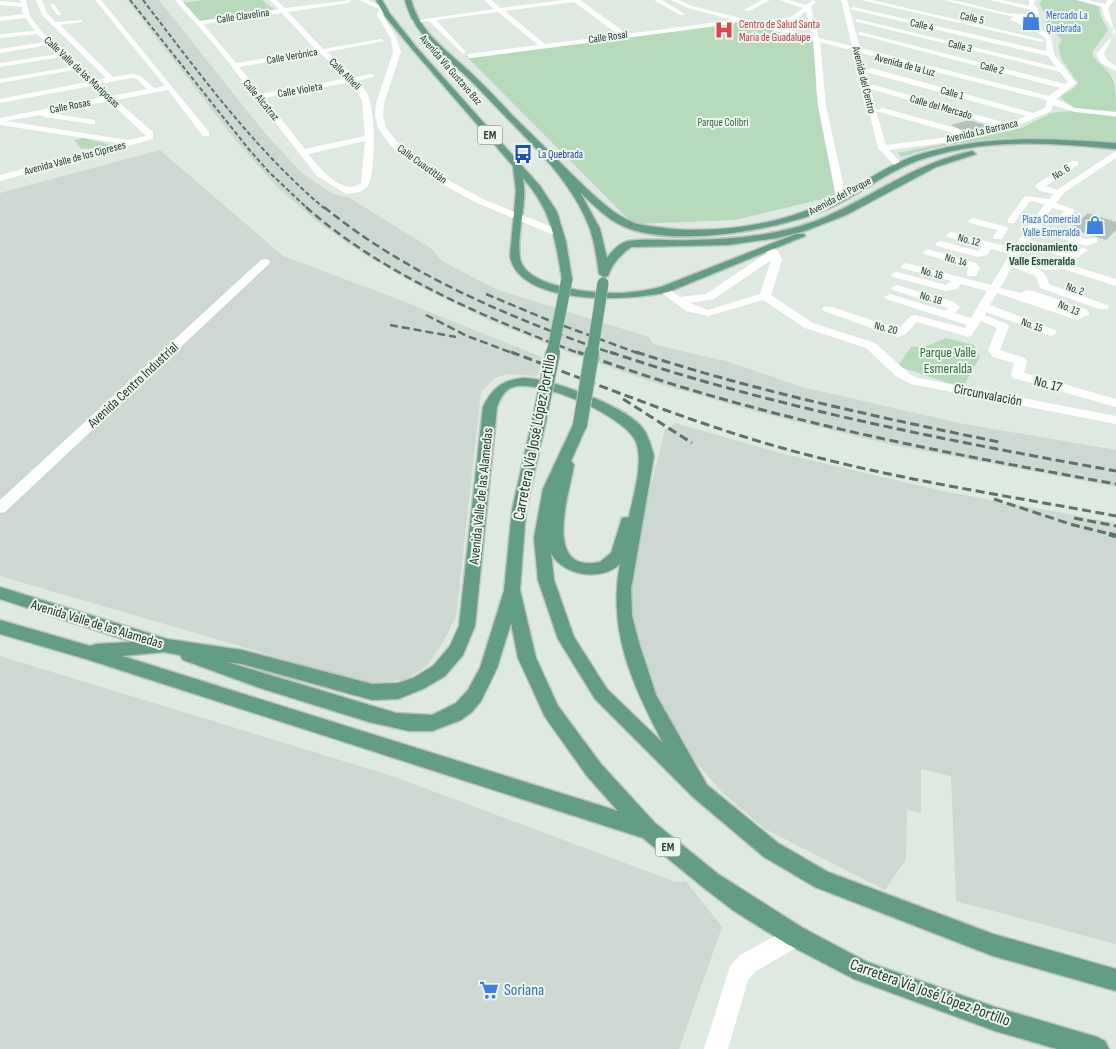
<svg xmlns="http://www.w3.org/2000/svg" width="1116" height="1049" font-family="'Sofia Sans Condensed',sans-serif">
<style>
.built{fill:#ccd8d1}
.green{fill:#b7dabb}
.building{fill:#b3c3bb}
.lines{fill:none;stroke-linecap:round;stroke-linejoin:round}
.major-casing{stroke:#bcc3c0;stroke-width:3}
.minor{fill:#fff;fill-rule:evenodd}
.major{fill:#639d86;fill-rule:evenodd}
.rail-far3{stroke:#5a7469;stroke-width:2;stroke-dasharray:4.5 2.5;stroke-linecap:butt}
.rail-far2{stroke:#5a7469;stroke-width:2.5;stroke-dasharray:8 4;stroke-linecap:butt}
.rail-far1{stroke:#5a7469;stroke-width:3;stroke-dasharray:9 4.5;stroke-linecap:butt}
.rail{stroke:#5a7469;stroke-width:4.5;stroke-dasharray:11 5.5;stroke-linecap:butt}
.major-bridge-far1-casing{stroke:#bcc3c0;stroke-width:12;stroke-linecap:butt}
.major-bridge-casing{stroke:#bcc3c0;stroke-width:16;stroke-linecap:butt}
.major-bridge-far1{stroke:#639d86;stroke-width:11}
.major-bridge{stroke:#639d86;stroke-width:14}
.labels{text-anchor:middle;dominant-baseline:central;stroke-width:4;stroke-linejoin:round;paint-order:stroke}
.far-shop-label{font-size:11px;fill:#366cbe;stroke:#eef6f0;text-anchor:start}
.far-street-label{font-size:11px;fill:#20382e;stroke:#eef6f0}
.far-health-label{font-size:11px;fill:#be3a42;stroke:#eef6f0;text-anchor:start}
.far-park-label{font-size:11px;fill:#2c6d3b;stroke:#eef6f0}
.far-transit-label{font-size:11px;fill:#164399;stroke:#eef6f0;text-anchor:start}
.shield{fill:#eef6f0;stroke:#5e7168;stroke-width:1}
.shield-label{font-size:12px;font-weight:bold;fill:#20382e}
.far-neighbourhood-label{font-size:12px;font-weight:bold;fill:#1d4937;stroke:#eef6f0}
.park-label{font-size:14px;fill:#2c6d3b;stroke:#eef6f0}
.street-label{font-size:14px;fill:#20382e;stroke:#eef6f0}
.near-street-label{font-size:16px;fill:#20382e;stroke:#eef6f0}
.near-shop-label{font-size:16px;fill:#366cbe;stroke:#eef6f0;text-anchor:start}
</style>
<rect width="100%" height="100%" fill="#dee9e2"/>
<g class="built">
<polygon points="127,0 159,0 264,132 303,174 333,194 350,198 432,249 442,261 498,290 649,337 653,344 729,362 802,387 959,423 1116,450 1116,487 892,445 760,413 649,381 575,355 490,321 421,287 363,254 315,220 277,187 233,137"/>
<polygon points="160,150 283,256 400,300 544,358 537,376 507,374 495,378 481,392 456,617 442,644 427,666 404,680 366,683 0,576 0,193"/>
<polygon points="675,423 784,454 942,491 1116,523 1116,944 956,901 951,776 921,769 921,813 907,810 906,859 885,890 765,829 722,792 676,739 651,690 630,615 629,585 637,543 665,429"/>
<polygon points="0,656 392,776 676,882 686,881 722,927 679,1049 0,1049"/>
</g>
<g class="green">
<polygon points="205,0 262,0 277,12 197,23 180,3"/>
<path d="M1042 0H1075L1099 6 1101 17 1108 30 1093 51V57C1116 78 1116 80 1116 112L1074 108 1060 97 1074 88 1078 83 1062 60 1058 46 1062 40 1046 24 1045 14 1039 3Z"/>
<polygon points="743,22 817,43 816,91 840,195 734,220 633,224 466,56"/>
<path d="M1071 111 1116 117V143C1045 135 970 134 902 157L897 153 995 134 1021 128 1052 113Z"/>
<polygon points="84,138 115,146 81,149 74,140"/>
<polygon points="946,338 974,345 980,357 964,385 948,383 898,366 911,347 927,346"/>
</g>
<g class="building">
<polygon points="969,120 992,127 966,132 951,125"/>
<polygon points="1088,213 1116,222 1116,230 1106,240 1075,230 1077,229 1072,227"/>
</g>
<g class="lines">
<g class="major-casing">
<g id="major">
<path d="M376 0H382L390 14 417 48 540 186 557 212 566 242 572 279 567 282 562 279C555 238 552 211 523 178 528 205 516 232 520 258 525 289 599 294 623 293 636 292 649 290 661 287L796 234H804L805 236 668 292C631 301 519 307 510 256L516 191 513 166 413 50 385 16Z"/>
<path d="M405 0H411C420 33 446 50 470 72 485 86 499 101 513 116 538 140 561 164 586 188 599 200 615 215 632 222 639 225 648 226 656 227 711 235 775 226 825 203 859 187 888 163 924 153 987 135 1051 138 1116 143V149C1054 143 989 138 929 157 893 167 865 191 832 207 783 230 675 248 625 227 608 220 593 205 580 192L600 229 607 258C612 251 619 243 628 241 642 238 675 241 692 240 736 239 782 235 823 218 876 195 913 164 972 151L976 154 936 167 846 215 805 231 777 238 728 245 631 247C620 255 612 264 608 276L604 277 599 274C597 259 595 244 590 229 574 185 538 150 506 117 492 103 480 89 466 76 442 53 413 34 405 0Z"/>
<path d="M523 378C550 378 621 405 640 425 648 433 651 445 654 456L631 589 632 616 639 643 656 695 707 785 778 843 828 872 993 934 1116 969V991L993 956 815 887 764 857 693 797 595 699 558 639 538 580 534 538 543 489 573 425 580 421 585 422 587 425 571 461 574 465C569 495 542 574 600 562L611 553 622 518 629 517C633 496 644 463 636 442 627 417 539 378 513 387 504 390 500 399 497 407L475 626 463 655 445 676 425 688 398 699 372 700 242 664 227 662 396 713 432 715 456 703 468 690 480 668 504 591 512 510 532 421 534 418H544L546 421 526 510 520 590 536 658 558 706 601 764 655 823 718 874 803 928 867 962 995 1007 1097 1037 1105 1041 1109 1049H1057L995 1031 854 979 787 944 734 911 704 888 643 838 86 659 0 634V620L90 646 96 644 132 642 0 599V587L167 639 242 650 372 684 398 683 413 678 433 666 450 646 459 626 483 407C492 388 503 380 523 378ZM551 553C563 576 601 582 620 564 607 631 633 686 663 743L607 689 574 637 554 580ZM511 623 518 658 545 717 587 776 618 811 122 656 164 652 180 655 183 660 260 688 369 722 409 731H432L461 720 472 712 481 701 497 668Z"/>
</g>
</g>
<g class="minor">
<path d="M20 0H26L30 16 41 31 95 81 106 78 42 15 36 0H42L47 13 56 22 82 20V22L60 25 113 77C136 73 137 71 154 88L165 86 95 0H101L209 132V136H203L168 90 116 100 153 132V139L0 181V175L117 143 0 125V118L104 97 91 86 0 103V99L87 82 74 70 0 83V79L71 67 61 57 0 67V63L57 54 49 45 0 53V49L45 42 37 34 0 38V34L35 31 25 18 0 21V17L23 14 22 7 0 5V1L21 3ZM131 78 137 79 147 89 112 96 99 84ZM109 101 146 136 128 140 6 121 40 115 44 117 92 124H95V120L48 113Z"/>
<path d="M175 0H181L200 21 279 9 269 0H276L285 8 351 0 349 3 288 12 323 49 381 39 384 41 327 52 355 77 371 74 375 76 358 81C363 86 368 93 370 101 375 119 376 169 368 186L360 192 346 194 317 176 214 44ZM282 13 316 50 236 63 203 24ZM320 53 348 78 261 94 239 67ZM351 82 362 100 365 136 305 149 264 98ZM365 141 361 183C342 197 319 167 308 154Z"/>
<polygon points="359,0 367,0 384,7 383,15 397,39 401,52 384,103 383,116 386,128 397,142 446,179 483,199 562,231 562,235 554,235 477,203 440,183 391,146 378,128 375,116 376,103 393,52 391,39 377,15 379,9"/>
<path d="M484 0H491L501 8 563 0H580L627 34 733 20 688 8 671 0H679L692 6 812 36 806 11 795 20 768 23 765 21 791 17 803 8 779 0H789L806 5 813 0 816 2 811 7 819 38 852 46 841 0H847L860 48 1049 96 1060 88 857 34 860 32 1065 84 1068 82 1060 72 854 21 857 19 1056 67 1048 56 850 9 853 7 1046 51V39L1038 32 1011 20V18L1014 17 943 0C973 0 1004 19 1033 13L1032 10 990 0H1002L1029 6V0H1035L1034 4 1038 9 1039 15 1020 20 1042 30 1051 37 1054 54 1076 83 1056 99 1075 108 1116 112V116L1075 112 1053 105 1051 111 1009 129 965 140 889 150 902 164 898 167 895 166 878 148 854 51 820 42 826 106 846 197 841 200 836 197 818 106 813 40 735 21 733 24 471 58H468V54L538 45 498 12 436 20 465 51V53L463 54 429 21 415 23 412 21 494 9ZM574 2 619 35 545 44 505 11ZM861 53 1043 99 1047 101 1045 108 1033 113 872 68 866 70ZM866 71V72L1026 116 1009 124 874 85H871V89L1000 127 966 134 956 128 883 108 876 110ZM876 111 950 132 957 136 886 145Z"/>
<polygon points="654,0 662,0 685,14 680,15"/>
<polygon points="762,0 770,0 749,11 744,10"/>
<polygon points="861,0 872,0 1045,40 1042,42"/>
<path d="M1077 0H1088L1105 4 1108 0H1114L1108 8C1115 34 1116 30 1104 54L1107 60 1116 66V71L1101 63 1096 54 1116 32 1105 19 1102 7Z"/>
<polygon points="50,4 54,4 61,15 57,15"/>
<path d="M1116 151V158L1065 192 1056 203 1075 210 1063 224 1060 225 1055 222 1064 211 1052 208 1040 225 1086 239 1097 238V242L1087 246 1036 231 1030 240 1072 253 1083 247 1088 250 1074 260 1026 245 1016 261C1029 266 1047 268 1049 284L1107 305 1109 307 1107 309H1099L1040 288 1036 276 1012 267 1000 288 1021 293 1027 290 1034 291 1087 310 1090 314 1077 320 997 293 990 305 1055 330 1057 332 1055 334 1051 336 986 312 985 315 1007 324 1009 326 1000 350 1025 358 1027 361 1024 373 1116 399V407L1013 378 1011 375 1014 363 993 357 988 350 997 328 981 321 972 335 968 337 917 322 906 334 897 337 824 311 822 309 824 307H832L898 329 911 316 915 315 965 328 967 325 886 299 884 297 890 294 946 311 948 308 893 290 891 288 897 285 954 302 960 307 955 313 971 318 987 291 961 284 957 289 946 291 893 277 892 275 893 273 897 272 946 285 951 281 902 268 901 266 906 263 991 285 1010 254 991 249 987 255 978 257 937 246 936 244 937 242 941 241 978 251 982 246 947 237 946 235 951 232 1013 248 1045 204 1030 201 1014 223H1008V219L1025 196 1049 199 1053 194 1040 191 1035 186 1037 184 1072 161H1078V165L1046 186 1057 190Z"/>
<polygon points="973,218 1007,227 1008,229 1002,239 994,239 993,237 997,230 970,223 968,221"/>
<path d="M769 245 778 251 782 260 771 295 813 323 875 343 911 375 918 378 1116 416V424L911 384 896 376 866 348 805 328 763 300 708 316 686 311 658 290 660 288H668L680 297 706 294 767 253 764 248ZM771 260 760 294 708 310 690 303 714 299Z"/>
<polygon points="928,249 976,263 980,268 976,276 968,276 967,274 968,267 924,254 923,252"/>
<polygon points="265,259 269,260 270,262 269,264 5,512 0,513 0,500 261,260"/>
<polygon points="1031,260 1045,264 1064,263 1116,279 1116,286 1063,269 1045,270 1027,265 1026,263 1027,261"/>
<polygon points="795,925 803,928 806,936 803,944 756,971 748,980 728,1049 704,1049 730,966 740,955"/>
</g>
<use href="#major" class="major"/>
<g class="rail-far3">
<polyline points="130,0 247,147 268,171 308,209"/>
<path d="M143 0C199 73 254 149 325 209"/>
</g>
<g class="rail-far2">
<path d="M306 207C381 274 488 319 581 354"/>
<path d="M324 207C407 275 513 319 614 354"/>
<polyline points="486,294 548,320 640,354"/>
<polyline points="426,315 467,336 515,354"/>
<polyline points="390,325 456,337"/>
</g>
<g class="rail-far1">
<path d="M511 352C610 389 709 430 812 456 912 482 1015 497 1116 516"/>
<path d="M578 352C752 417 934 451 1116 484"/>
<path d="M610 352C775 408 945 440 1116 471"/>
<path d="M636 352C755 391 877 417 999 442"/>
<polyline points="623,399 692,443"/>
<polyline points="994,499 1070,524 1114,535"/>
<polyline points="1074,518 1116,526"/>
</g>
<polyline class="rail" points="1109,534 1116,536"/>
<g class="major-bridge-far1-casing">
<g id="major-bridge-far1">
<polyline points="552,354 567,279"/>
<polyline points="592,354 603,283"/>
</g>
</g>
<g class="major-bridge-casing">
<g id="major-bridge">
<polyline points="539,421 553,352"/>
<polyline points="580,425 592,352"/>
</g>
</g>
<use href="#major-bridge-far1" class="major-bridge-far1"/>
<use href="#major-bridge" class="major-bridge"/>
</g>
<defs>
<g id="shop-bare" transform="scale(1.5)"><path d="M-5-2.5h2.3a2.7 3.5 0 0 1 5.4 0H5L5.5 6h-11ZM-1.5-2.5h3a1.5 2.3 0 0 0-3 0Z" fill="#3f7fe0" stroke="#eef6f0" stroke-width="2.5" paint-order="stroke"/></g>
<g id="hospital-bare" transform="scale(1.5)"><path d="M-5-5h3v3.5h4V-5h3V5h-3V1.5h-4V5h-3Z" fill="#e0444e" stroke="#eef6f0" stroke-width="2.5" paint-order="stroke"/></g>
<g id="bus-bare" transform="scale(1.5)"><path d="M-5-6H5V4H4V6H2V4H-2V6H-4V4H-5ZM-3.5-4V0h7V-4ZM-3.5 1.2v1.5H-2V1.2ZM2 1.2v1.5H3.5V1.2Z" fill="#1a4fb4" stroke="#eef6f0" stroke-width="2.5" paint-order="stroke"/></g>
<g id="supermarket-bare" transform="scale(1.5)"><path d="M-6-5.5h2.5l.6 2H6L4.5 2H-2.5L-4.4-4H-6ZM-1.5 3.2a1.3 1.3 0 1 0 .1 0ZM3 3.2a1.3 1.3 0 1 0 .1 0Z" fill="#3f7fe0" stroke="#eef6f0" stroke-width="2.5" paint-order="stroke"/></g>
</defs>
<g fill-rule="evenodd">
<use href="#shop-bare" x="1031" y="21"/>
<use href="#hospital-bare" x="724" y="30"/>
<use href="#bus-bare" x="523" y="154"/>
<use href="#shop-bare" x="1095" y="225"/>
<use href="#supermarket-bare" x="489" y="990"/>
</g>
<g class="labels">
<g class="far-shop-label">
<text x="1046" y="15">Mercado La<tspan x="1046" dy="13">Quebrada</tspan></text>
<text x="1080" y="219" text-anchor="end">Plaza Comercial<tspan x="1080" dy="13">Valle Esmeralda</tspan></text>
</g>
<g class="far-street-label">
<text transform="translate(243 16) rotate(-8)">Calle Clavelina</text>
<text transform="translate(972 18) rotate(13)">Calle 5</text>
<text transform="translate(922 25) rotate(13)">Calle 4</text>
<text transform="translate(608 37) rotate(-8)">Calle Rosal</text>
<text transform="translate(960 46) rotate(14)">Calle 3</text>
<text transform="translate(292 56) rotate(-10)">Calle Verónica</text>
<text transform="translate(905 65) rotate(15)">Avenida de la Luz</text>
<text transform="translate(992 68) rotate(14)">Calle 2</text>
<text transform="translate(451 70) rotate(49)">Avenida Vía Gustavo Baz</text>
<text transform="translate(82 72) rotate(43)">Calle Valle de las Mariposas</text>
<text transform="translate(345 74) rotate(45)">Calle Alhelí</text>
<text transform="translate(864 80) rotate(76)">Avenida del Centro</text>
<text transform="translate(300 90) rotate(-10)">Calle Violeta</text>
<text transform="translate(952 93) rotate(16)">Calle 1</text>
<text transform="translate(261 100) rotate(50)">Calle Alcatraz</text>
<text transform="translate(70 106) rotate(-11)">Calle Rosas</text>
<text transform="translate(941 107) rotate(16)">Calle del Mercado</text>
<text transform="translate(982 131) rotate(-13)">Avenida La Barranca</text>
<text transform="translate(75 158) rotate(-15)">Avenida Valle de los Cipreses</text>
<text transform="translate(422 164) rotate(36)">Calle Cuautitlán</text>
<text transform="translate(1061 172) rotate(-32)">No. 6</text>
<text transform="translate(840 196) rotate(-28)">Avenida del Parque</text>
<text transform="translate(969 240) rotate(15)">No. 12</text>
<text transform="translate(956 260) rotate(16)">No. 14</text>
<text transform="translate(932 273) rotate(15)">No. 16</text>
<text transform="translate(1075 289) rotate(19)">No. 2</text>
<text transform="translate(931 298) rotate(16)">No. 18</text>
<text transform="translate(1069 308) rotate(24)">No. 13</text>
<text transform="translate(1032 325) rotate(20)">No. 15</text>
<text transform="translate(886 328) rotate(14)">No. 20</text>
</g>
<g class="far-health-label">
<text x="739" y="24">Centro de Salud Santa<tspan x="739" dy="13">María de Guadalupe</tspan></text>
</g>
<g class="far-park-label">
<text x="723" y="122">Parque Colibri</text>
</g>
<g class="far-transit-label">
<text x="538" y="154">La Quebrada</text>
</g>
<g class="shield">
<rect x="477.5" y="125.5" width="25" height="19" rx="4"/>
<rect x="655.5" y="837.5" width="25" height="19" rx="4"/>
</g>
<g class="shield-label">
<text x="490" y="135">EM</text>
<text x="668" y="847">EM</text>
</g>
<g class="far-neighbourhood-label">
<text x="1042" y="247">Fraccionamiento<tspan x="1042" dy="14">Valle Esmeralda</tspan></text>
</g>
<g class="park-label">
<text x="948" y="352">Parque Valle<tspan x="948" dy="16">Esmeralda</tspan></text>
</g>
<g class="street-label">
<text transform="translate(1048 384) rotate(15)">No. 17</text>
<text transform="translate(133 385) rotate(-43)">Avenida Centro Industrial</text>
<text transform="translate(988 395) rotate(11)">Circunvalación</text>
<text transform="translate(481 496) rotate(-84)">Avenida Valle de las Alamedas</text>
<text transform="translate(97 624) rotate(17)">Avenida Valle de las Alamedas</text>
</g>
<g class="near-street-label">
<text transform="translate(535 437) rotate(-79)">Carretera Vía José López Portillo</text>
<text transform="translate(930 993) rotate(20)">Carretera Vía José López Portillo</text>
</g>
<g class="near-shop-label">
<text x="504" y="990">Soriana</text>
</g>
</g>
</svg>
